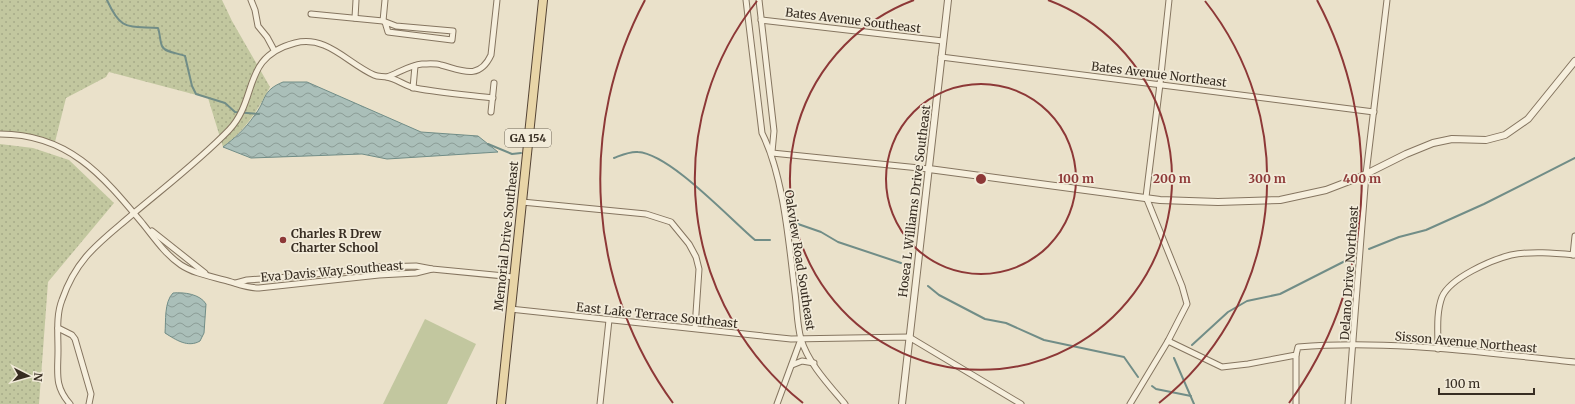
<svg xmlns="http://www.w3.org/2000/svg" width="1575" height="404" font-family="Merriweather,serif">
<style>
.grass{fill:url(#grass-dots)}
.pitch{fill:#c2c79f}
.water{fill:url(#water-waves);stroke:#718d87}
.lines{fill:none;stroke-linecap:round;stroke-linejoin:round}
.stream{stroke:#718d87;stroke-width:2}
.minor-casing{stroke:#857560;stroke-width:7}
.tertiary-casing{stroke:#857560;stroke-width:8}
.primary-casing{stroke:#544334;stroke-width:10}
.minor{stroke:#f6efdd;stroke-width:5}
.tertiary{stroke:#f6efdd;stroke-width:6}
.primary{stroke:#e8d5a7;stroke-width:8}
.ring{fill:none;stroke:#8d3837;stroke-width:2}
.poi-dot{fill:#8d3837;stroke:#f2ebd9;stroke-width:1.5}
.labels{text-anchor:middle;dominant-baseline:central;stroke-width:3.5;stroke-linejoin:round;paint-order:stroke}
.shield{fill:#f2ebd9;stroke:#6f6659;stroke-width:1}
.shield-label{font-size:11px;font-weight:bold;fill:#372d22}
.street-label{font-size:12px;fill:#372d22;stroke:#f2ebd9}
.poi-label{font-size:12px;font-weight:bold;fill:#372d22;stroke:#f2ebd9;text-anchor:start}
.centre{fill:#8d3837;stroke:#f2ebd9;stroke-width:2}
.ring-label{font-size:12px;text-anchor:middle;font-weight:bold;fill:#8d3837;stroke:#f2ebd9;stroke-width:3.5;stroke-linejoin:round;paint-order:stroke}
</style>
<defs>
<pattern id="grass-dots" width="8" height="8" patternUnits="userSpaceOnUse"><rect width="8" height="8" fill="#c2c79f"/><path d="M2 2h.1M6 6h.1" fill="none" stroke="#a7ab89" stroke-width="1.8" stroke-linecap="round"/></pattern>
<pattern id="water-waves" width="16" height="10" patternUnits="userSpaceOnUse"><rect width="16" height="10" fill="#aabfb9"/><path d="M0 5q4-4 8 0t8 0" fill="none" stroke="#8b9c96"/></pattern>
</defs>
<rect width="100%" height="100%" fill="#eae1ca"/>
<g class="grass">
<path d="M0 0H222L232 21 270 87C256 113 246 129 223 147L208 98 109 72 106 77 66 98 54 146 19 136H0Z"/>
<polygon points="0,144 33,148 69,160 114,203 48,282 39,404 0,404"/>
</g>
<polygon class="pitch" points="425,319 476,344 447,404 383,404"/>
<g class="water">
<path d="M283 82H307L421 132 478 136 498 152 387 159 362 154 251 158 223 147C235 138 245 129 254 116 267 100 261 91 283 82Z"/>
<path d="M173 293C184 292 200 294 206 304L204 333 200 341C188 348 176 340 165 333 166 321 164 302 173 293Z"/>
</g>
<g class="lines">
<g class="stream">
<path d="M107 0C121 31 127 26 158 28 160 33 160 42 162 46 165 53 179 53 185 56L192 86 196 94 225 103 235 112 259 114"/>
<polyline points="488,144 512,154 521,153"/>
<path d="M614 158C622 155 630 151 638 152 670 154 729 218 755 240H770"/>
<polyline points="798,224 821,232 838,242 901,263"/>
<polyline points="1369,249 1399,237 1426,230 1484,204 1575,158"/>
<polyline points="928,286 939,295 985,319 1006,323 1044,340 1124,357 1138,377"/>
<polyline points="1192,345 1228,312 1247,301 1280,294 1349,259"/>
<polyline points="1174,358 1194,404"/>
<polyline points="1152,386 1156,389 1191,396"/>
</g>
<g class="minor-casing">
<g id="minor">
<polyline points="251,0 255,10 258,26 267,37 274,50"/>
<path d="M746 0 762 133C784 177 789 245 795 293 797 308 797 325 801 339 808 363 829 385 845 404"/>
<polyline points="759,0 774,131 772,152"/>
<polyline points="311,14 383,21 385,0"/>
<polyline points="355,18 356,0"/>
<polyline points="761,20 943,41"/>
<polyline points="383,21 396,26 453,31 452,40 388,32 385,22"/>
<polyline points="941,57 1374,112"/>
<path d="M387 77C398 73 410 65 422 64 428 64 435 63 441 65 461 70 479 81 491 55L497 0"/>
<polyline points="413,88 415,66"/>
<polyline points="491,112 494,83"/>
<path d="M0 134C69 134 103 176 143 224 155 239 165 254 181 265 193 273 209 276 224 280 236 283 246 288 259 288L379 275 416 273 432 269"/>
<polyline points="772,153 929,169"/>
<polyline points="522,202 646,214 671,222 689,244 696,257 699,269 695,328"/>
<polyline points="152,231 205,273"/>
<polyline points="1573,255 1575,236"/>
<polyline points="236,283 247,280 290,277 375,267 416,266 432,269 514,277"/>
<polyline points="510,309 791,339 909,337 1021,404"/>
<polyline points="58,328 72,335 75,339 91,394 89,404"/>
<path d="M1168 341 1222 367 1248 364 1296 355 1298 347C1388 339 1485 353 1575 362"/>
<path d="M1438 349C1438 332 1436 313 1442 297 1450 278 1491 260 1511 255 1531 251 1554 253 1575 255"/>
<polyline points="1296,355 1296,404"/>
<polyline points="792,365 802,361 814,363"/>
<path d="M70 404C54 386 58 373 58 350 58 334 56 315 62 300 77 256 102 241 134 213 166 186 200 160 229 130 259 98 241 57 295 43 327 35 347 63 374 75 378 77 382 76 387 77 397 79 405 86 415 88 440 93 467 95 493 98"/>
<polyline points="600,404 609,320"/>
<polyline points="777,404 801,339"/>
<polyline points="1130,404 1168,341 1187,304 1182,286 1146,197 1160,84 1169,0"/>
<polyline points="1348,404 1366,174 1387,0"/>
</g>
</g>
<g class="tertiary-casing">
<g id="tertiary">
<polyline points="929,169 1160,200 1218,202 1280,200 1326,190 1360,177 1406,154 1433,143 1452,139 1486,140 1505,135 1528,119 1575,61"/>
<polyline points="902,404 948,0"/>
</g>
</g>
<g class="primary-casing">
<polyline id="primary" points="501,404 543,0"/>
</g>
<use href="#minor" class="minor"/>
<use href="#tertiary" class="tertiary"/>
<use href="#primary" class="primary"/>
</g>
<g class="ring">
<circle cx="981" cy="179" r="95"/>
<path d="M1048 0A191 191 0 1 1 914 0"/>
<path d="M803 403A286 286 0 0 1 757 1M1205 1A286 286 0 0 1 1159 403"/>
<path d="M673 403A381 381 0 0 1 645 0M1317 0A381 381 0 0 1 1289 403"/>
</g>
<circle class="poi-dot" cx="283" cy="240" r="4"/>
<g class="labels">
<rect class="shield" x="505" y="129" width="46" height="18" rx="3"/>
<g class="shield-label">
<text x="528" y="138">GA 154</text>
</g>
<g class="street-label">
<text transform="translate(853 20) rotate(7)">Bates Avenue Southeast</text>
<text transform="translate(1159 74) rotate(7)">Bates Avenue Northeast</text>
<text transform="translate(914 201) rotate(-83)">Hosea L Williams Drive Southeast</text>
<text transform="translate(506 236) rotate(-84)">Memorial Drive Southeast</text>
<text transform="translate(800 260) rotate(81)">Oakview Road Southeast</text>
<text transform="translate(332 271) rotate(-5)">Eva Davis Way Southeast</text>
<text transform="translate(1349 273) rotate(-86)">Delano Drive Northeast</text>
<text transform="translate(657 315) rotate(6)">East Lake Terrace Southeast</text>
<text transform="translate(1466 342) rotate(5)">Sisson Avenue Northeast</text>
</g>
<g class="poi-label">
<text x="291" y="233">Charles R Drew<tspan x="291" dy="14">Charter School</tspan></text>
</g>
</g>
<circle cx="981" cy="179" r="6" class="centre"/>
<g class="ring-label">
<text x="1076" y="183">100 m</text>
<text x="1172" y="183">200 m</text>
<text x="1267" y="183">300 m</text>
<text x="1362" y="183">400 m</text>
</g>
<g transform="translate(28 376) rotate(96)" stroke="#f2ebd9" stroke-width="3" paint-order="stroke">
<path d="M0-3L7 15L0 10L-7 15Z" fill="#372d22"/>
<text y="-6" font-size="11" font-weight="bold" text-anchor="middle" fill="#372d22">N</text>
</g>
<path d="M1439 388v6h95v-6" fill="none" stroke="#372d22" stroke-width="2"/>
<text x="1445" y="388" font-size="12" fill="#372d22" stroke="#f2ebd9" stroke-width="3" paint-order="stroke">100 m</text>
</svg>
